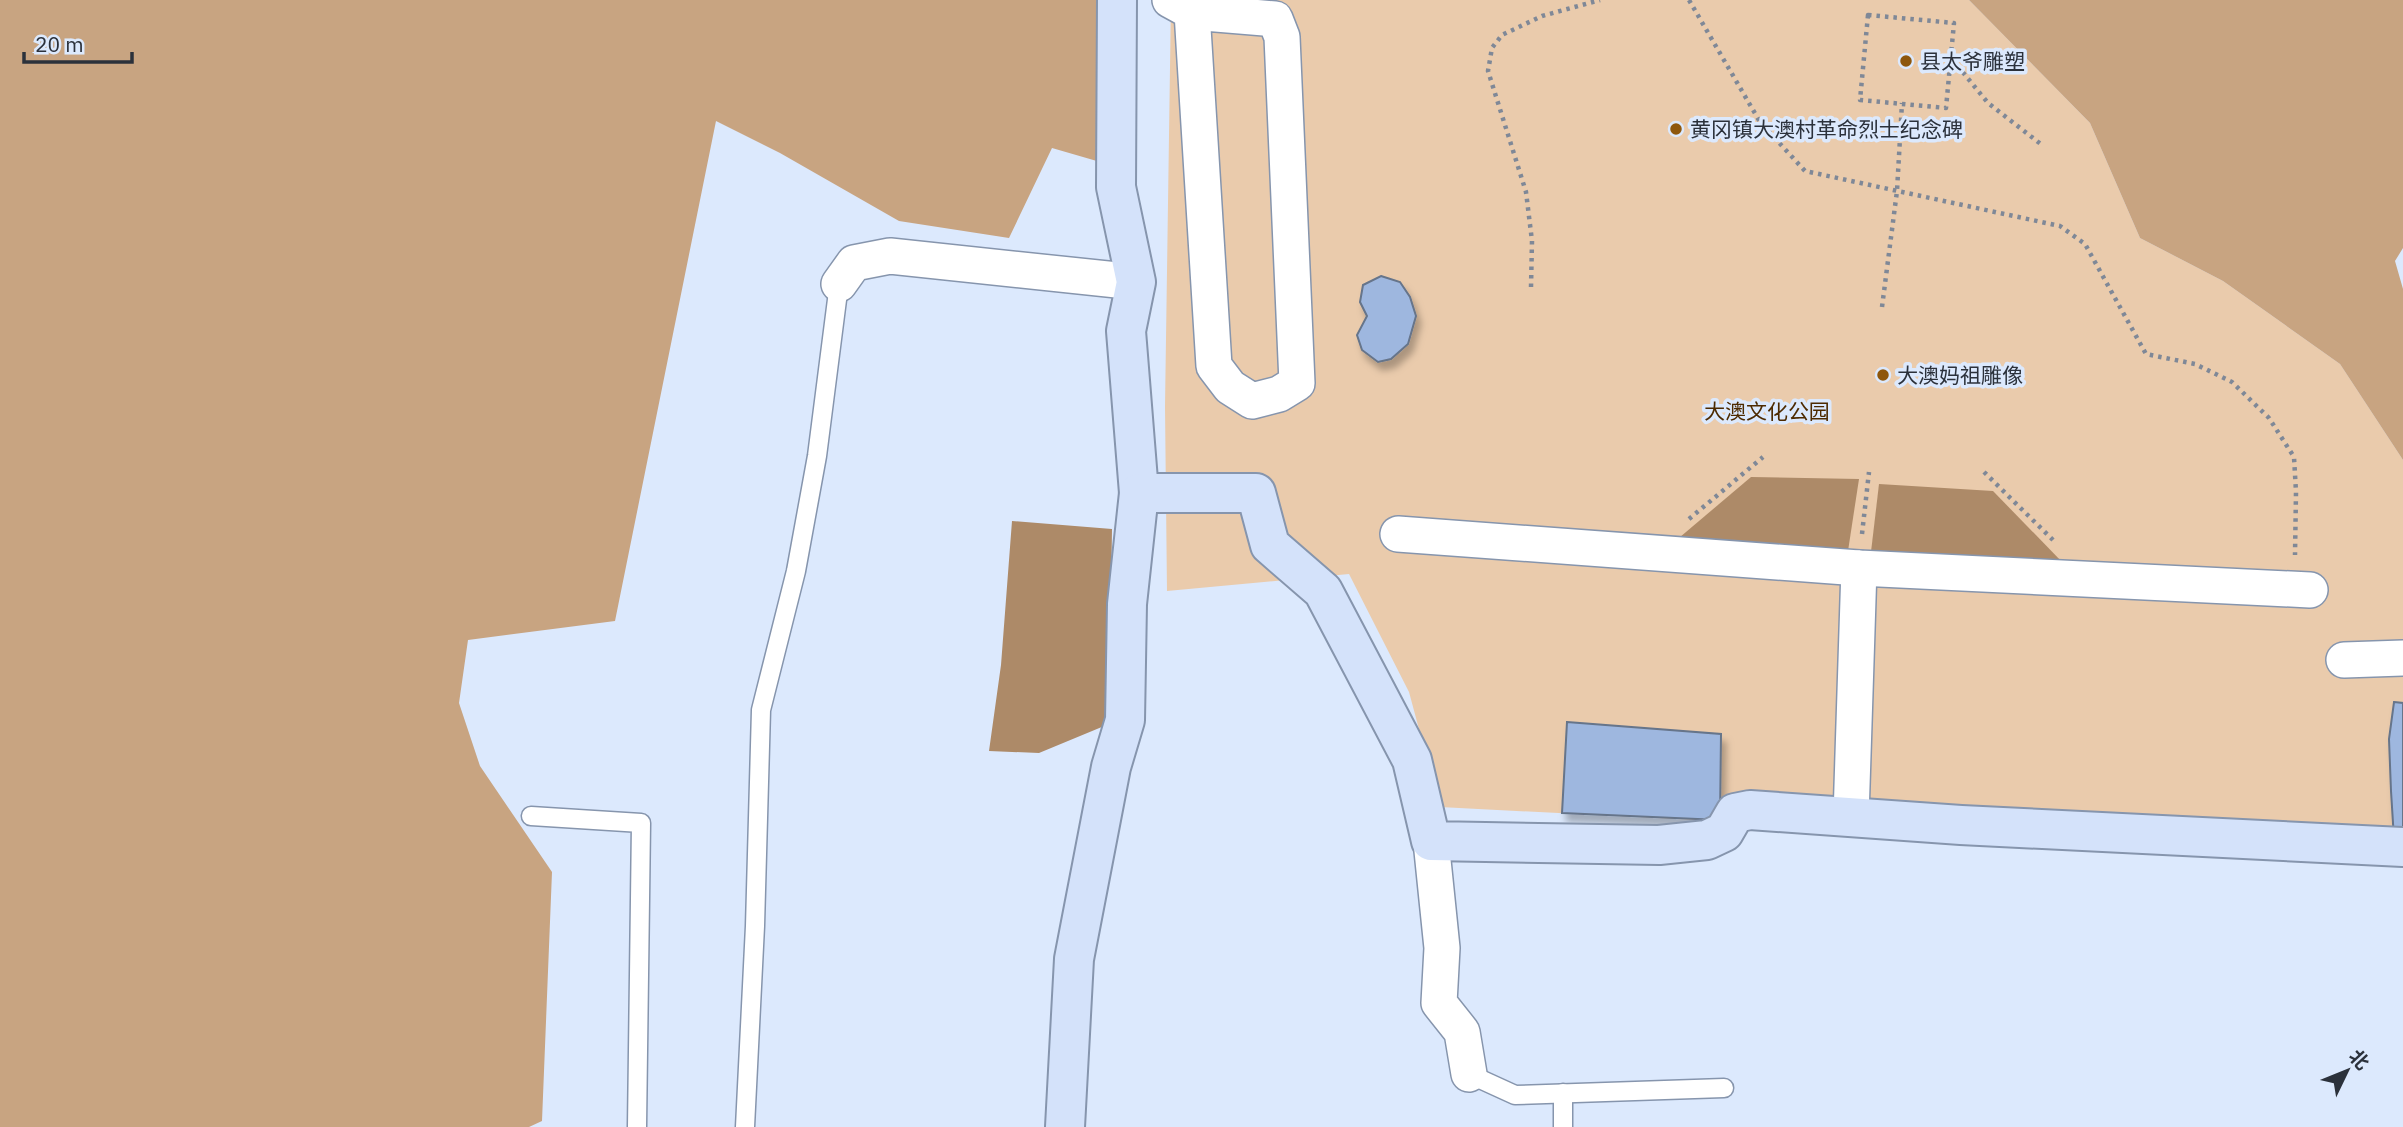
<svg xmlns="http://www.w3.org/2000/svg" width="2403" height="1127" font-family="'IBM Plex Sans','Noto Sans SC',sans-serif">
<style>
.green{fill:#eacbac}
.forest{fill:#c8a481}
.water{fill:#ad8a68}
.building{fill:#9eb7df;stroke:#66748a;stroke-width:2;filter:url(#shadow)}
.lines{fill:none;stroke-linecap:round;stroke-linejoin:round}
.lane-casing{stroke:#8695ad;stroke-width:21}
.street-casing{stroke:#8695ad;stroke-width:38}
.secondary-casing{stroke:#8695ad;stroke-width:42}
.path{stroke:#7f8897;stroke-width:4.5;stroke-dasharray:3.5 5;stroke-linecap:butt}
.lane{stroke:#fff;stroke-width:18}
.street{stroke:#fff;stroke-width:35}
.secondary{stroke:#d4e2fa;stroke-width:38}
.poi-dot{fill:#8e570d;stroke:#dce9fd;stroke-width:2.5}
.labels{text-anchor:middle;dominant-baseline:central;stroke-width:7;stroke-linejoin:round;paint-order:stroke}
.poi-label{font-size:21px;fill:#2b313b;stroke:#dce9fd;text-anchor:start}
.park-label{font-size:21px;fill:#4d2a00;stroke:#dce9fd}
</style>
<defs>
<filter id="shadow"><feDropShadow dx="4.5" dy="8" stdDeviation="3.5" flood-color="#0004"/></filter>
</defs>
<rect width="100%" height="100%" fill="#dce9fd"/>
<polygon class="green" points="1171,0 1969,0 2090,123 2140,238 2223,281 2340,364 2403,460 2403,856 1440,807 1409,692 1349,574 1167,591 1165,407"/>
<g class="forest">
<polygon points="0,0 1108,0 1114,166 1052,148 1009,238 899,221 780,153 716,121 615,621 468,640 459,703 480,766 552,872 542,1121 529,1127 0,1127"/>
<polygon points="1969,0 2403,0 2403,248 2395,261 2403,289 2403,460 2340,364 2223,281 2140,238 2090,123"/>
</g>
<g class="water">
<polygon points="1751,477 1859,479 1848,551 1673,543"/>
<polygon points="1879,484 1993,491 2064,564 1871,552"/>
<polygon points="1012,521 1112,529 1109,724 1039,753 989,751 1001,665"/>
</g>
<g class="building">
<polygon points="1381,276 1400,282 1410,297 1416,316 1408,344 1391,359 1378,362 1362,350 1357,335 1367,316 1360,302 1363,285"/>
<polygon points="2394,702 2403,703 2403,839 2394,839 2391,791 2389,739"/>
<polygon points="1567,722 1721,734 1720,820 1562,813"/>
</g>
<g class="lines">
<g class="lane-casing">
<g id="lane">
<polyline points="531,816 641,823 637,1127"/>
<polyline points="1469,1074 1515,1095 1724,1088"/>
<polyline points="1563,1093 1563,1127"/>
<polyline points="745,1127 755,926 761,710 796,571 817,456 839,284"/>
</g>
</g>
<g class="street-casing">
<g id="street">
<polyline points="1170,0 1192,12 1275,19 1282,37 1297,383 1279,394 1252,401 1230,387 1214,366 1192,12"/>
<polyline points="839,284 854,263 890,256 1136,282"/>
<polyline points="1398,534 1859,568 2310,590"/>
<polyline points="2344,660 2403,658"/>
<polyline points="1851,817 1859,568"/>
<polyline points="1431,841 1442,948 1439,1003 1462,1032 1469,1074"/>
</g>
</g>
<g class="secondary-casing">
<g id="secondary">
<polyline points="1117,0 1116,187 1136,282 1126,331 1139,493"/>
<polyline points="1065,1127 1074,959 1111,767 1125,720 1127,604 1139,493 1256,493 1270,545 1323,591 1412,760 1431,841 1659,845 1707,840 1724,832 1735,813 1750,810 1961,825 2403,847"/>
</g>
</g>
<g class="path">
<polyline points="1689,0 1760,122 1805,171 2060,226 2085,244 2146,354 2195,364 2232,382 2269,418 2294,457 2296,492 2295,555"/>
<polygon points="1868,15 1954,23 1946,108 1860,100"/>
<polyline points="1952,59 1988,103 2042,145"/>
<polyline points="1531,287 1532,241 1526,192 1488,71 1492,48 1502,35 1542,16 1600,0"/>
<polyline points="1882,307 1897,191 1902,103"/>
<polyline points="1984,472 2053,540"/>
<polyline points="1689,519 1763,457"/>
<polyline points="1862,534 1869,472"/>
</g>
<use href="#lane" class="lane"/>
<use href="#street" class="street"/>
<use href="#secondary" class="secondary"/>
</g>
<g class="poi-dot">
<circle cx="1906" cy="61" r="7"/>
<circle cx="1676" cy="129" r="7"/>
<circle cx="1883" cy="375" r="7"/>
</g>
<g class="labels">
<g class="poi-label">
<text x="1920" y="61">县太爷雕塑</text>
<text x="1690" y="129">黄冈镇大澳村革命烈士纪念碑</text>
<text x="1897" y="375">大澳妈祖雕像</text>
</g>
<g class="park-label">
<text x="1767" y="411">大澳文化公园</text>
</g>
</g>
<g transform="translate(2347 1071) rotate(47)" stroke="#dce9fd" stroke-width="5" paint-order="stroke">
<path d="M0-5L12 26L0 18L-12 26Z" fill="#2b313b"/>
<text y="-10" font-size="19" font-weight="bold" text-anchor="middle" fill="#2b313b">北</text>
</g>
<path d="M24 52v10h108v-10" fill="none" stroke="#2b313b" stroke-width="3.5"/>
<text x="35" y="52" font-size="21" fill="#2b313b" stroke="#dce9fd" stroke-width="5" paint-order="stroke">20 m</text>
</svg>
